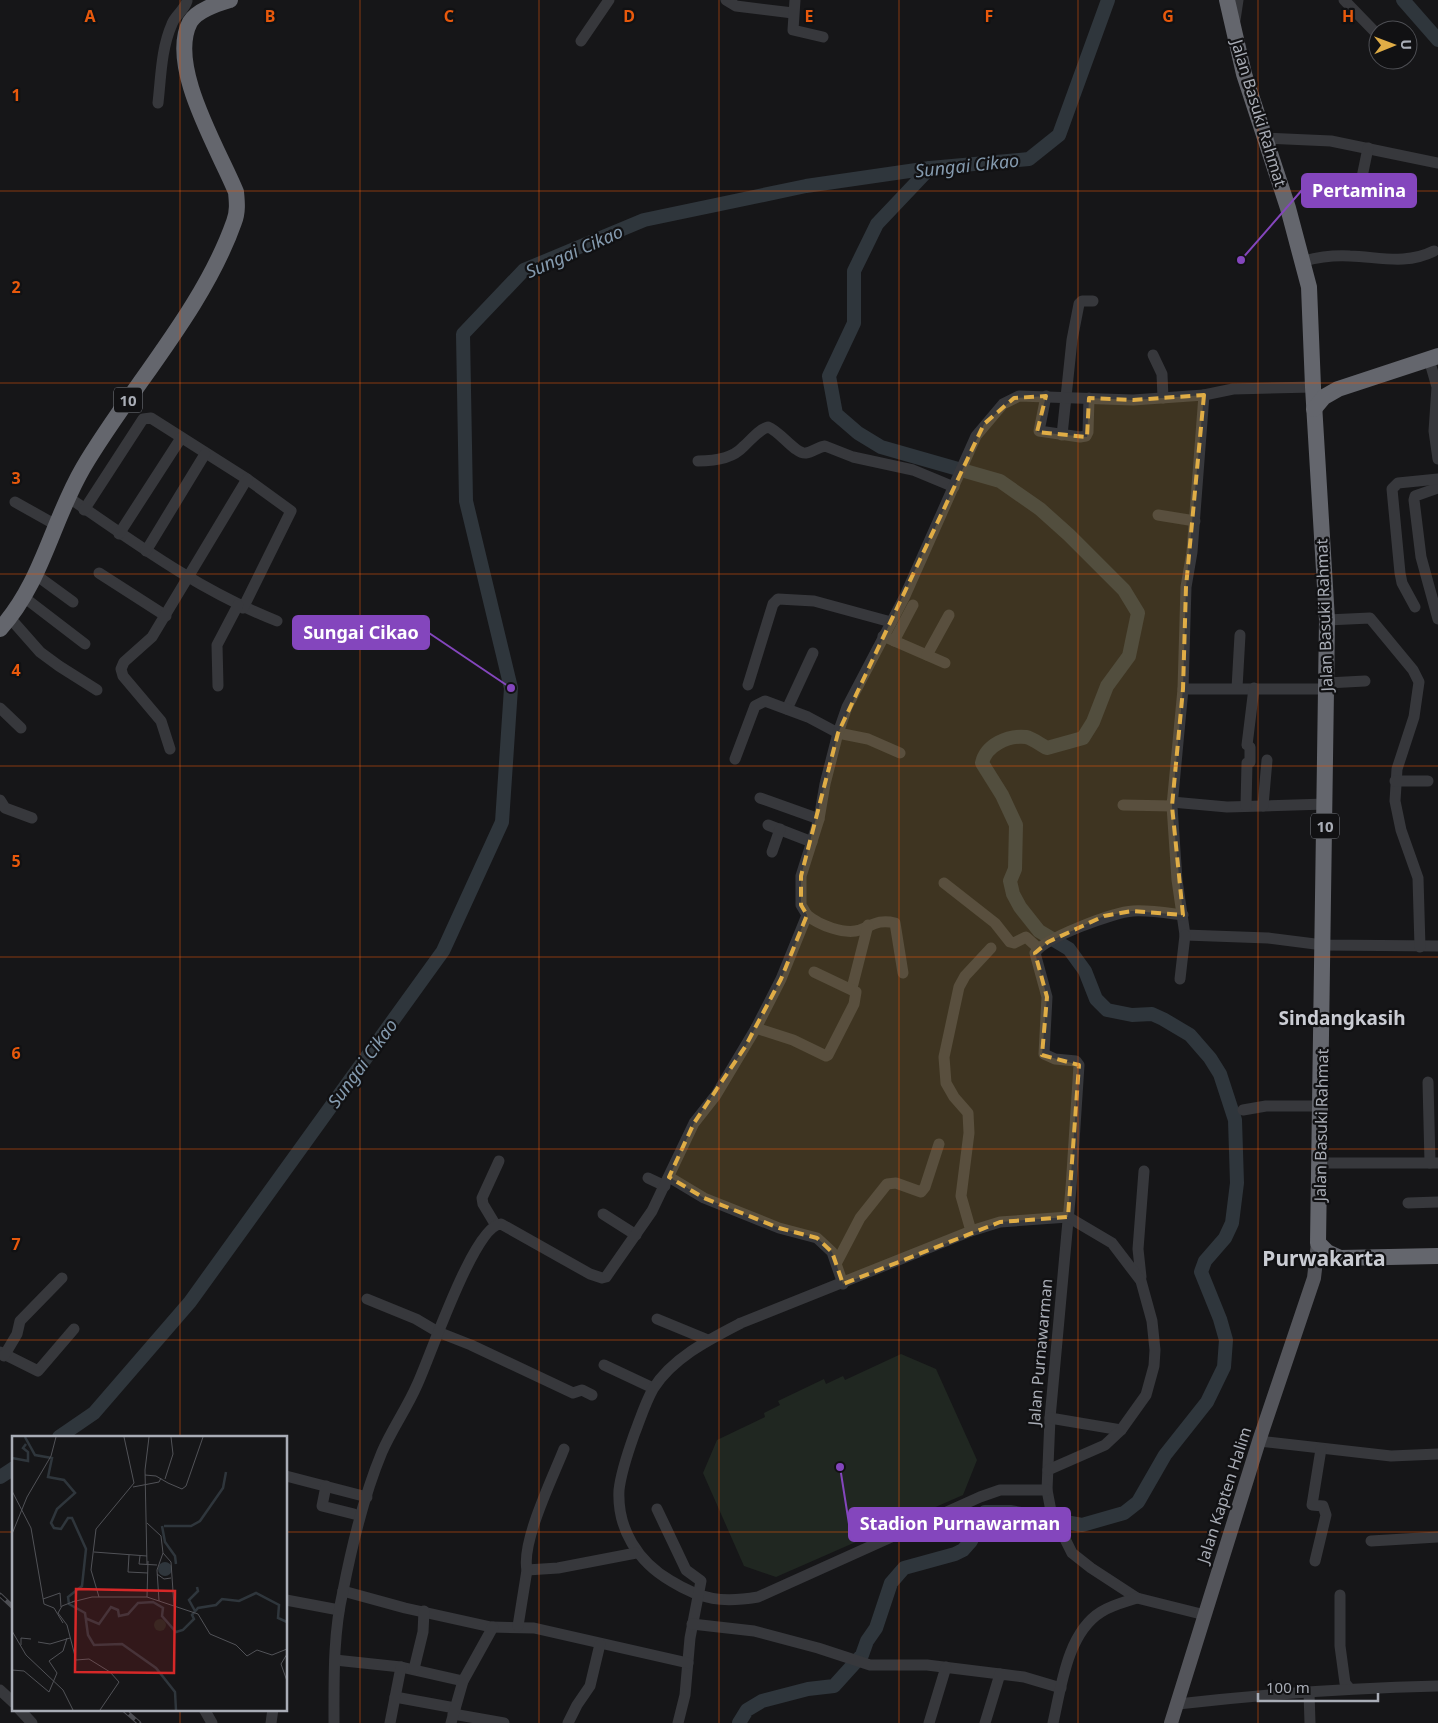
<svg xmlns="http://www.w3.org/2000/svg" width="1438" height="1723" font-family="'Noto Sans',sans-serif">
<style>
.pitch{fill:#202721}
.lines{fill:none;stroke-linecap:round;stroke-linejoin:round}
.river{stroke:#2f363c;stroke-width:14}
.minor{stroke:#37383c;stroke-width:11}
.major{stroke:#54555b;stroke-width:14}
.highway{stroke:#64666d;stroke-width:16}
.rail-casing{stroke:#4d4e53;stroke-width:4.5}
.rail{stroke:#111113;stroke-width:2.5;stroke-dasharray:8;stroke-linecap:butt}
.marked{fill:#e0ad46;fill-opacity:0.2;stroke:#e0ad46;stroke-width:4;stroke-dasharray:10 6;stroke-linejoin:round}
.grid{fill:none;stroke:#e8590c;stroke-width:1;stroke-opacity:0.55}
.labels{text-anchor:middle;dominant-baseline:central;stroke-width:4.5;stroke-linejoin:round;paint-order:stroke}
.shield{fill:#111113;stroke:#7b7e85;stroke-width:1}
.shield-label{font-size:15px;font-weight:bold;fill:#a9adb6}
.street-label{font-size:16px;fill:#a9adb6;stroke:#111113}
.water-label{font-size:18px;font-style:italic;fill:#849aae;stroke:#111113}
.quarter-label{font-size:19px;font-weight:bold;fill:#caccd3;stroke:#111113}
.district-label{font-size:21px;font-weight:bold;fill:#caccd3;stroke:#111113}
.inset-river{fill:none;stroke:#2f363c;stroke-width:2.5}
.inset-road{fill:none;stroke:#515257;stroke-width:1}
.view{fill:#d62828;fill-opacity:0.15;stroke:#d62828;stroke-width:2.5}
.inset-edge{fill:none;stroke:#a9adb6;stroke-width:2.5}
.grid-label{font-size:16px;text-anchor:middle;font-weight:bold;fill:#e8590c;stroke:#111113;stroke-width:4.5;stroke-linejoin:round;paint-order:stroke}
.leader{fill:none;stroke:#8446bd;stroke-width:2}
.callout-dot{fill:#8446bd;stroke:#111113;stroke-width:2}
.callout{fill:#8446bd;stroke:#8446bd;stroke-width:2}
.callout-label{font-size:18px;text-anchor:middle;font-weight:bold;fill:#fff}
</style>
<rect width="100%" height="100%" fill="#161618"/>
<polygon class="pitch" points="901,1354 936,1369 977,1460 963,1495 776,1577 744,1566 703,1473 717,1440 765,1417 764,1413 780,1405 778,1401 824,1379 826,1384 843,1376 845,1380"/>
<g class="lines">
<g class="river">
<polyline points="1403,0 1438,40"/>
<polyline points="59,1437 94,1413 190,1302 443,951 502,822 511,688 466,501 463,334 524,270 644,220 806,186 930,168 1029,159 1059,135 1108,0"/>
<polyline points="0,1477 14,1468"/>
<path d="M739 1723 747 1710 762 1701 808 1689 834 1686 862 1655 867 1641 876 1628 891 1583 904 1568 955 1554 963 1550 971 1541 985 1512H1010L1082 1525 1124 1513 1138 1502 1165 1455 1207 1402 1224 1367 1226 1340 1220 1319 1201 1272 1205 1261 1225 1238 1232 1223 1237 1183 1235 1120 1220 1074 1210 1058 1190 1035 1163 1019 1152 1014 1132 1015 1107 1010 1096 999 1085 971 1069 949 1039 931 1020 907 1013 894 1010 881 1015 869 1016 825 1002 795 982 763C986 745 1008 735 1026 737 1032 738 1041 745 1047 748L1083 738 1093 722 1107 686 1129 656 1138 613 1124 590 1069 535 1040 509 1000 481 881 447 858 433 836 414 829 376 854 323V271L877 224 930 168"/>
</g>
<g class="minor">
<polyline points="726,0 736,6 793,13"/>
<polyline points="795,0 793,30 823,37"/>
<polyline points="1344,0 1377,34"/>
<polyline points="1235,20 1238,0"/>
<polyline points="581,41 609,0"/>
<path d="M158 103C161 77 161 49 172 24 175 15 184 11 187 1"/>
<polyline points="1265,138 1331,141 1438,163"/>
<polyline points="1362,177 1368,148"/>
<path d="M1304 261C1319 257 1334 255 1350 256 1380 257 1406 265 1434 251"/>
<polyline points="1153,355 1162,374 1163,398"/>
<polyline points="1429,359 1437,387 1434,431 1438,459"/>
<polyline points="1313,387 1233,389 1204,395 1192,552 1186,587 1183,689 1172,806 1177,880 1185,935 1268,938 1323,945 1438,946"/>
<polyline points="1046,396 1039,431 1080,437 1086,436 1088,432 1089,398"/>
<polyline points="1062,435 1072,340 1079,304 1082,301 1093,301"/>
<path d="M698 461C714 461 732 459 743 447 751 440 758 430 768 427 780 431 796 455 806 453 813 452 818 447 825 446L853 457 913 470 954 487"/>
<polyline points="1438,488 1415,496 1414,500 1421,557 1438,619"/>
<path d="M68 497C135 543 200 591 277 621"/>
<polyline points="15,502 56,525"/>
<polyline points="84,510 143,419 151,418 247,479 291,511 243,608"/>
<polyline points="1158,515 1195,521"/>
<polyline points="119,534 181,438"/>
<polyline points="146,551 205,454"/>
<polyline points="99,573 166,616"/>
<polyline points="36,575 73,602"/>
<polyline points="25,598 85,644"/>
<polyline points="1415,607 1402,583 1400,573 1392,489 1398,483 1438,479"/>
<polyline points="10,618 40,652 59,666 97,690"/>
<polyline points="1327,620 1370,618 1413,670 1419,682 1414,717 1397,769 1395,801 1401,830 1418,878 1420,947"/>
<polyline points="883,636 945,663"/>
<polyline points="894,641 913,605"/>
<polyline points="927,655 949,615"/>
<polyline points="1327,683 1365,681"/>
<polyline points="748,685 773,604 778,599 814,601 891,622"/>
<polyline points="218,686 217,645 238,605"/>
<polyline points="1237,688 1240,635"/>
<polyline points="1183,689 1327,689"/>
<polyline points="0,708 21,728"/>
<polyline points="787,709 813,653"/>
<polyline points="170,749 161,721 123,676 121,669 124,662 152,637 247,479"/>
<polyline points="735,759 755,706 765,701 808,717 838,733 868,739 900,753"/>
<polyline points="1395,781 1428,781"/>
<polyline points="760,798 819,819"/>
<polyline points="0,800 5,808 32,818"/>
<polyline points="1172,802 1227,807 1326,804"/>
<polyline points="1123,805 1172,806"/>
<polyline points="1246,806 1247,763 1250,762 1250,747 1247,745 1254,688"/>
<polyline points="1263,806 1267,760"/>
<polyline points="768,825 812,842"/>
<polyline points="772,852 780,829"/>
<polyline points="944,883 995,923 1010,942 1014,943 1026,937 1038,948"/>
<path d="M807 915C819 925 844 935 860 930 873 925 879 919 895 923L903 973"/>
<path d="M1183 915C1167 913 1149 910 1133 911 1114 912 1044 938 1035 953L1047 997 1044 1054 1055 1059 1076 1061 1079 1065 1071 1188 1050 1418 1047 1490 1051 1511 1072 1553 1091 1568 1137 1598 1205 1615"/>
<polyline points="1180,979 1185,935"/>
<polyline points="852,988 868,925"/>
<polyline points="756,1028 793,1040 826,1056 828,1055 854,1004 856,992 814,972"/>
<polyline points="1428,1082 1430,1163"/>
<polyline points="1243,1110 1266,1106 1321,1106"/>
<polyline points="1321,1163 1438,1163"/>
<polyline points="669,1177 704,1198 779,1228 817,1238 832,1252 843,1284"/>
<polyline points="648,1178 665,1186"/>
<polyline points="1408,1203 1438,1202"/>
<polyline points="603,1214 636,1235"/>
<polyline points="495,1224 483,1204 482,1198 499,1161"/>
<polyline points="971,1231 961,1196 969,1133 968,1113 954,1097 946,1083 944,1057 959,987 965,976 991,948"/>
<polyline points="837,1262 860,1218 887,1184 896,1183 921,1192 925,1187 939,1144"/>
<polyline points="1141,1277 1138,1249 1144,1171"/>
<polyline points="367,1299 416,1319 438,1332 471,1345 573,1393 582,1390 592,1395"/>
<polyline points="657,1319 708,1340"/>
<polyline points="0,1352 38,1371 74,1329"/>
<polyline points="4,1356 17,1334 20,1321 62,1278"/>
<polyline points="604,1365 653,1388"/>
<polyline points="1050,1418 1121,1430"/>
<polyline points="1259,1441 1391,1456 1438,1454"/>
<polyline points="286,1476 367,1497"/>
<polyline points="326,1486 322,1506 354,1514"/>
<path d="M1047 1490H1000L980 1497 758 1597C722 1603 702 1600 671 1581 638 1562 617 1529 619 1490 621 1472 628 1452 634 1435 640 1420 645 1403 653 1389 672 1358 710 1339 741 1323L971 1231 1000 1222 1068 1217 1112 1243 1141 1281 1152 1321 1155 1350 1154 1366 1146 1395 1121 1430 1105 1445 1048 1470"/>
<polyline points="657,1509 686,1570 701,1581 690,1638 685,1695 678,1723"/>
<polyline points="1371,1541 1438,1537"/>
<polyline points="1315,1561 1326,1515 1323,1506 1312,1505 1321,1449"/>
<polyline points="527,1570 558,1568 636,1553"/>
<polyline points="343,1591 405,1608 491,1627 534,1628 688,1663"/>
<polyline points="1340,1595 1340,1646 1345,1683 1349,1688"/>
<polyline points="286,1600 339,1610"/>
<polyline points="692,1624 754,1631 818,1648 870,1665 927,1665 1000,1674"/>
<path d="M518 1626 527 1570C521 1542 553 1477 564 1449"/>
<polyline points="335,1660 401,1667 463,1681"/>
<polyline points="414,1669 423,1632 424,1611"/>
<polyline points="0,1690 14,1703"/>
<polyline points="1309,1692 1310,1723"/>
<polyline points="395,1697 455,1708"/>
<path d="M1178 1704C1264 1694 1351 1688 1438 1686"/>
<polyline points="19,1709 32,1723"/>
<polyline points="204,1709 212,1723"/>
<polyline points="453,1714 504,1723"/>
<polyline points="271,1723 273,1709"/>
<path d="M334 1723C334 1679 333 1634 343 1591 352 1545 364 1495 382 1452 392 1429 407 1408 417 1385 430 1358 474 1225 501 1224L590 1274 602 1278 606 1277 652 1211 694 1123 716 1095 756 1028 781 979 807 915 801 905V876L819 819 825 784 838 733 847 707 904 598 976 436 1003 404 1019 396 1133 400 1204 395"/>
<polyline points="390,1723 401,1667"/>
<polyline points="451,1723 463,1681 493,1627"/>
<polyline points="568,1723 577,1705 590,1686 600,1644"/>
<polyline points="929,1723 946,1667"/>
<polyline points="985,1723 1000,1674 1024,1677 1061,1688"/>
<path d="M1053 1723C1061 1688 1067 1633 1101 1612 1112 1605 1125 1602 1137 1598"/>
</g>
<polyline class="major" points="1171,1723 1259,1441 1314,1278 1318,1243"/>
<g class="highway">
<polyline points="1227,0 1244,74 1288,208 1309,287 1313,387 1327,620 1318,1243 1327,1252 1340,1258 1438,1256"/>
<polyline points="1314,409 1324,397 1338,389 1438,356"/>
<path d="M0 629C42 583 52 521 83 468 130 388 203 310 234 222 238 212 237 202 236 192 219 150 167 66 190 22 197 10 217 4 230 0"/>
</g>
<g class="rail-casing">
<g id="rail">
<polyline points="0,1595 14,1608"/>
<polyline points="123,1709 139,1723"/>
</g>
</g>
<use href="#rail" class="rail"/>
</g>
<path class="marked" d="M1204 395 1186 587 1183 689 1172 806 1183 915 1132 911 1104 916 1048 942 1035 953 1047 997 1042 1055 1079 1065 1068 1217 1000 1222 843 1284 832 1252 817 1238 779 1228 704 1198 669 1177 694 1123 745 1047 781 979 807 915 801 905V876L838 733 984 424 1014 398 1046 396 1037 432 1087 437 1089 398 1133 400Z"/>
<path class="grid" d="M180 0V1437M360 0V1723M539 0V1723M719 0V1723M899 0V1723M1078 0V1723M1258 0V1723M0 191H1438M0 383H1438M0 574H1438M0 766H1438M0 957H1438M0 1149H1438M0 1340H1438M0 1532H14M286 1532H1438M180 1709V1723"/>
<g class="labels">
<g class="shield">
<rect x="114" y="387.5" width="28" height="25" rx="4"/>
<rect x="1311" y="813.5" width="28" height="25" rx="4"/>
</g>
<g class="shield-label">
<text x="128" y="400">10</text>
<text x="1325" y="826">10</text>
</g>
<g class="street-label">
<text transform="translate(1259 113) rotate(73)">Jalan Basuki Rahmat</text>
<text transform="translate(1324 615) rotate(-92)">Jalan Basuki Rahmat</text>
<text transform="translate(1321 1125) rotate(-89)">Jalan Basuki Rahmat</text>
<text transform="translate(1040 1352) rotate(-85)">Jalan Purnawarman</text>
<text transform="translate(1224 1495) rotate(-72)">Jalan Kapten Halim</text>
</g>
<g class="water-label">
<text transform="translate(967 165) rotate(-6)">Sungai Cikao</text>
<text transform="translate(574 251) rotate(-24)">Sungai Cikao</text>
<text transform="translate(362 1063) rotate(-54)">Sungai Cikao</text>
</g>
<g class="quarter-label">
<text x="1342" y="1018">Sindangkasih</text>
</g>
<g class="district-label">
<text x="1324" y="1258">Purwakarta</text>
</g>
</g>
<g transform="translate(12 1436)">
<rect width="275" height="275" fill="#161618"/>
<path d="M142 189a6 6 0 1 1 12 0a6 6 0 1 1-12 0Z" fill="#202721"/>
<path d="M146 133a7 7 0 1 1 14 0a7 7 0 1 1-14 0Z" fill="#2f363c"/>
<path class="inset-river" d="M13 1 23 19 40 22 36 41 52 44 63 57 45 73 39 87 42 92 49 93 56 82H60L74 113 70 150 56 161 57 168 73 177 76 199 82 209 110 208 144 232 163 256 164 274M0 22 16 25V16L11 12 14 8M150 90 153 106 163 120 164 128M152 90H179L188 85 211 52 214 36M183 175 177 164 186 155 185 151M73 182 87 188 99 171 106 174 107 180 116 178 126 167 141 166 151 172 150 180 164 196 171 194 182 183 180 179 186 172 204 169 210 163 227 165 244 157 267 169 266 182 275 186"/>
<path class="inset-road" d="M133 39 144 40 156 47M153 43 161 18 159 1M156 47 170 53 174 50 191 1M121 51 147 46 149 42M0 55 19 92 32 168 42 172 51 187M135 87 149 100 151 117 159 126 162 170M0 98 15 61 39 20 44 1M82 116 135 120M117 119 116 136 136 137M128 120 127 128 145 129M135 129 133 34 137 1M145 138 152 143 159 142M87 161 79 134 84 93 122 47 112 1M135 161 186 178 198 198 224 209 235 220 245 214 260 219 275 213M31 163 48 157 49 171M63 165 50 170 46 177 55 189 64 224 77 223 98 236 107 246 88 274M147 165 145 134 151 117M60 166 80 161H135L136 125M0 195 14 219 51 254 61 274M26 206 38 208 58 202M9 209V202L19 203M275 218 269 228 275 245M0 234 12 235 37 256 45 237 37 225 51 215 55 202"/>
<path class="view" d="M64 153 163 155 162 237 63 236Z"/>
<rect width="275" height="275" class="inset-edge"/>
</g>
<g class="grid-label">
<text x="90" y="22">A</text>
<text x="270" y="22">B</text>
<text x="449" y="22">C</text>
<text x="629" y="22">D</text>
<text x="809" y="22">E</text>
<text x="989" y="22">F</text>
<text x="1168" y="22">G</text>
<text x="1348" y="22">H</text>
<text x="16" y="101">1</text>
<text x="16" y="293">2</text>
<text x="16" y="484">3</text>
<text x="16" y="676">4</text>
<text x="16" y="867">5</text>
<text x="16" y="1059">6</text>
<text x="16" y="1250">7</text>
</g>
<path class="leader" d="M1241 260L1302 190M511 688L429 633M840 1467L849 1524"/>
<g class="callout-dot">
<circle cx="1241" cy="260" r="5"/>
<circle cx="511" cy="688" r="5"/>
<circle cx="840" cy="1467" r="5"/>
</g>
<g class="callout">
<rect x="1302" y="174" width="114" height="33" rx="5"/>
<rect x="293" y="616" width="136" height="33" rx="5"/>
<rect x="849" y="1508" width="221" height="33" rx="5"/>
</g>
<g class="callout-label">
<text x="1359" y="197">Pertamina</text>
<text x="361" y="639">Sungai Cikao</text>
<text x="960" y="1530">Stadion Purnawarman</text>
</g>
<g transform="translate(1393 45) rotate(89)"><circle r="24" fill="#111113" stroke="#4e4f54"/>
<path d="M0-4L9 19L0 12L-9 19Z" fill="#e0ad46"/>
<text y="-8" font-size="14" font-weight="bold" text-anchor="middle" fill="#a9adb6">U</text>
</g>
<path d="M1258 1693v8h120v-8" fill="none" stroke="#a9adb6" stroke-width="2.5"/>
<text x="1266" y="1693" font-size="15" fill="#a9adb6" stroke="#111113" stroke-width="4" paint-order="stroke">100 m</text>
</svg>
